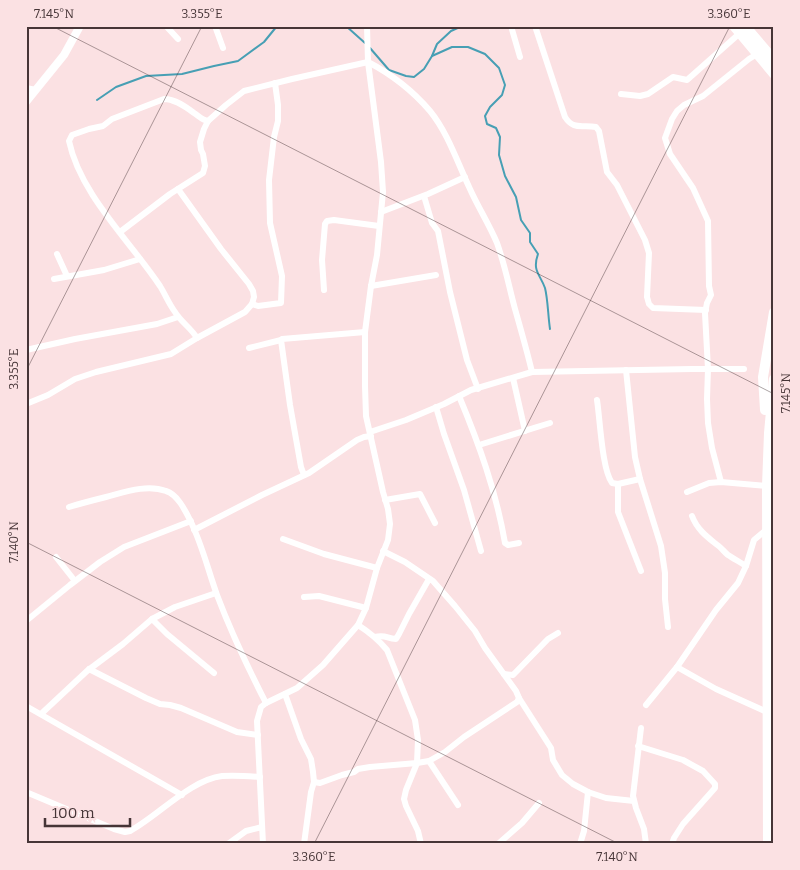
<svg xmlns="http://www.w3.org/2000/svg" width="800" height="870" font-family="Bitter,serif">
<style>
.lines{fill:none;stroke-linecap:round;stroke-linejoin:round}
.stream{stroke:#479fb4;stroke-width:2}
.minor{stroke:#fff;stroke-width:6}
.tertiary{stroke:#fff;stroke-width:8}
.trunk{stroke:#fff;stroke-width:10}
.ticks{fill:none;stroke:#463537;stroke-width:1;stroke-opacity:0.45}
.neatline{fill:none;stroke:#463537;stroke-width:2}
.ticks-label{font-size:12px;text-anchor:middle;fill:#463537}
</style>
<rect width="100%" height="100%" fill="#fbe1e3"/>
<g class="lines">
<g class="stream">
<polyline points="346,26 365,43"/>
<polyline points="370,48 389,70 406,76 414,77 424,69 432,56 437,44 451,31 462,26"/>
<path d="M432 56 452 47H468L485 54 499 68 505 85 502 95 490 107 485 116 487 124 496 128 500 137 499 155 505 176 516 197 521 220 530 233V242L538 254C532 271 540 274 545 288 548 300 548 316 550 329"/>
<polyline points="97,100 116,87 146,76 182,74 214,66 238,61 264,42 277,26"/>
</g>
<g class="minor">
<polyline points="166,26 178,39"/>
<polyline points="215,26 223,48"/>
<polyline points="511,26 520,57"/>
<path d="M535 26 565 117C574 131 582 124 596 127L599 131 607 172 617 185 645 240 649 253 647 297 649 304 653 308 706 310"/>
<polyline points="26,88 36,90"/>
<polyline points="621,94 640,96 648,94 673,77 687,80 740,33"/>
<polyline points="424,196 432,223 438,231 450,292 467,360 478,389"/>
<polyline points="381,212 428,194 465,177"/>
<path d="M120 232 170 194 203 173 205 166 203 154 201 150 200 142 204 129 208 121 226 105 244 91 292 79 368 62C391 74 413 91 430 111 448 133 458 164 470 189 478 207 489 224 497 243 505 265 509 287 515 309 521 330 527 351 532 372"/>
<polyline points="57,254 67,276"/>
<polyline points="54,279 104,270 140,259"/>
<polyline points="371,286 436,275"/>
<polyline points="324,290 322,260 325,224 327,221 334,220 379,226"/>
<polyline points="252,304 258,306 281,303 282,276 270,223 269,180 274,137 278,121 278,105 275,83"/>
<path d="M197 338C191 328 181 322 175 312 169 304 165 294 160 286 130 241 80 194 69 141L72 135 89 129 103 126 112 119 164 99C175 99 186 107 194 113 199 116 202 120 208 121"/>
<polyline points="249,348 281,340"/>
<polyline points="26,350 75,339 157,324 178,317"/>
<polyline points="626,370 635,457 640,479 661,546 665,573 665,599 668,627"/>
<polyline points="513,378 525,431"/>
<path d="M459 396C479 444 496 491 505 543L508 545 519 543"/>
<path d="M597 400C600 419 602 470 612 483L618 484 640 479"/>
<polyline points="26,404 48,395 75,379 96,372 171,354 197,338 245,312 252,304 254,297 253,291 249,284 221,249 178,189"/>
<polyline points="436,407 444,434 464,490 481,551"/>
<polyline points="370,432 406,420 444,404 471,390 532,372 692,369 744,369"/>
<polyline points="479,445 550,423"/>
<polyline points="304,475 301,467 290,405 281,340 282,339 365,332"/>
<polyline points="721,482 712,448 708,423 707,399 708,369 705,313 707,303 711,295 709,286 708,221 693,188 670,154 665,138 672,119 677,111 684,105 703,96 749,59 757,54"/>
<polyline points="618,484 618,512 641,571"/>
<polyline points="687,492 709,483 721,482 767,486"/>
<polyline points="385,500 420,494 435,523"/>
<path d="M69 507C82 503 94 500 106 497 125 492 147 484 166 491 177 494 185 510 190 520 202 544 208 570 217 595 231 632 248 668 266 703"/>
<path d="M692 516C697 529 706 536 716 544 721 547 724 552 728 555 734 559 740 562 746 566"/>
<polyline points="194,530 262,495 309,473 357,440 364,437 371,436"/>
<polyline points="283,539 324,554 377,568"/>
<polyline points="56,557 75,581"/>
<polyline points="304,597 319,596 366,608"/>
<polyline points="152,619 167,634 214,673"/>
<polyline points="26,621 70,585 100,562 124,547 191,521"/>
<path d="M358 625C369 632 378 639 387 650L415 720 418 740 417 763 406 790 404 799 406 806 418 831 421 844"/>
<path d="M375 637C386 634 387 639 396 639L399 634 409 614 429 579"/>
<polyline points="677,667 716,689 767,712"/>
<polyline points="89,669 146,698 160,704 170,705 181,708 237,732 258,735"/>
<polyline points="504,674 513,675 548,639 558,633"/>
<polyline points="285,694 301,739 311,759 313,772 314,782 311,792 304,844"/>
<polyline points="519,698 551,748 553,760 562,775 573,784 588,792 606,798 634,801"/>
<polyline points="646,705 677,667 716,610 738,583 746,566 754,540 766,530"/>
<polyline points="26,706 182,795"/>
<polyline points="41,714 87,671 123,644 152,619 175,607 216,593"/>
<polyline points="641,728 633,796 636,808 644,829 646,844"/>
<polyline points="638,746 683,760 703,771 715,784 715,788 683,824 674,838 672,844"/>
<polyline points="429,761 458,805"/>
<polyline points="314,782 320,783 342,775 354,772 358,769 370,767 417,763 429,761 445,752 464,737 517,702 519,698 516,691 485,648 475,631 455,606 433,581 405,562 383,551"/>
<path d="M26 792 114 829 125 832 130 831C158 816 190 780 222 776 234 775 248 776 260 777"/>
<polyline points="228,844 246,831 262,827"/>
<polyline points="263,844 257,721 261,707 266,703 297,688 323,665 358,625 366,608 377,568 388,540 390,524 388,509 383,492 366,416 365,386 365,332 371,286 377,255 383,192 381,162 368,62 367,26"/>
<polyline points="498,844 522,823 539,803"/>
<polyline points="580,844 584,831 588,792"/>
</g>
<polyline class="tertiary" points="26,102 64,55 80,26"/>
<g class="trunk">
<polyline points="734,26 774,74"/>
<polyline points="745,26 774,60"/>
<polyline points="765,410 763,377 774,312"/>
<polyline points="768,844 767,486 769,433 774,379"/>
</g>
</g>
<path class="ticks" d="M52 26 774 394M26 371 202 26M26 542 619 844M314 844 730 26"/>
<rect width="800" height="870" fill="none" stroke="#fbe1e3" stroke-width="55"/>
<path d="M45 818v8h85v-8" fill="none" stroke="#463537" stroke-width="2.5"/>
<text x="52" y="818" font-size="15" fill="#463537" stroke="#fbe1e3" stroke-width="4" paint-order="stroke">100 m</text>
<rect x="28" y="28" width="744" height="814" class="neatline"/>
<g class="ticks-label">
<text x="54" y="18">7.145°N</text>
<text x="202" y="18">3.355°E</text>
<text x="729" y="18">3.360°E</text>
<text transform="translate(14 369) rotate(-90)" y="4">3.355°E</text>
<text transform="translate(786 393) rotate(-90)" y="4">7.145°N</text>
<text transform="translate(14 542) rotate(-90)" y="4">7.140°N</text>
<text x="314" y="861">3.360°E</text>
<text x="617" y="861">7.140°N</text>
</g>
</svg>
